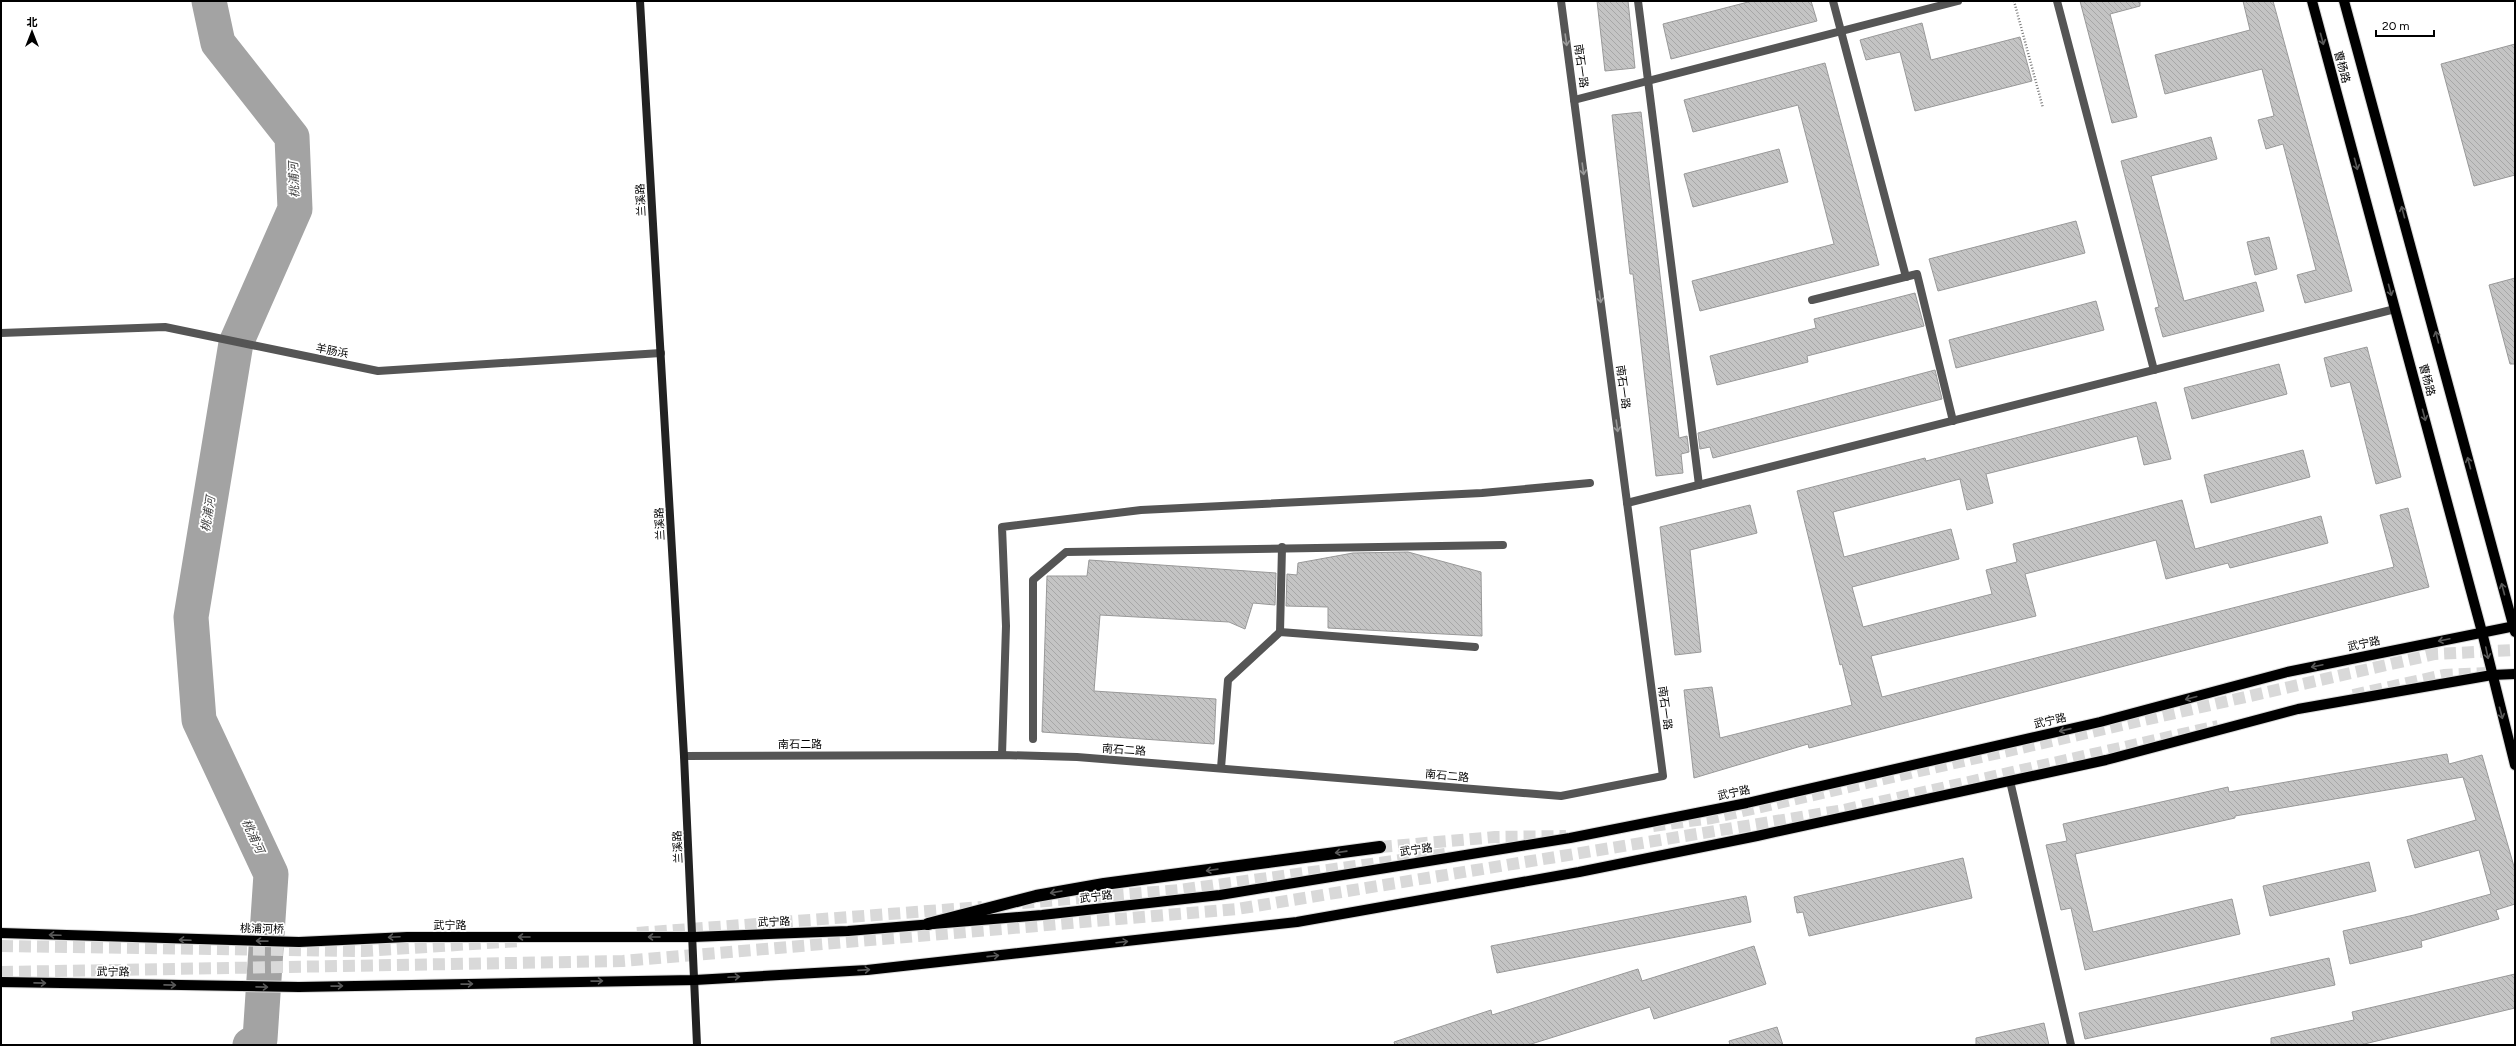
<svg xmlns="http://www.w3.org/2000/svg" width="2516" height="1046" font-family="Figtree,'Noto Sans SC',sans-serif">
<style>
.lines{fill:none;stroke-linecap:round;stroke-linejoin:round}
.river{stroke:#a3a3a3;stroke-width:35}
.building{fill:url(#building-back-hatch);stroke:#999}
.highway-tunnel{stroke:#d9d9d9;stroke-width:12;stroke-dasharray:12 6;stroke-linecap:butt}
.primary-casing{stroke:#dbdbdb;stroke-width:12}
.highway-casing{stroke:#dbdbdb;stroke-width:14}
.path{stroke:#777;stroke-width:2.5;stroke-dasharray:1 2;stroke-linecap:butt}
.lane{stroke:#555;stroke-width:8}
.street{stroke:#555;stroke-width:8}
.secondary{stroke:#222;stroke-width:8}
.primary{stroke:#000;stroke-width:10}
.highway{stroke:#000;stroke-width:12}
.oneway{stroke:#595959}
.oneway2{stroke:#999}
.labels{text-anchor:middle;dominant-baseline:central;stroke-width:3.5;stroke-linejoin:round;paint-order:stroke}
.street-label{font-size:11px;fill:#000;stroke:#fff}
.water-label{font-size:12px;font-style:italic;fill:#444;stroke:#fff}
</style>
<defs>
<pattern id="building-back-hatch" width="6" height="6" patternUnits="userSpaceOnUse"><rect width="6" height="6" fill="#c4c4c4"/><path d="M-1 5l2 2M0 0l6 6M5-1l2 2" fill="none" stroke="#a7a7a7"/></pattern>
</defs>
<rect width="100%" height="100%" fill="#fff"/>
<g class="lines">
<polyline class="river" points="209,1 218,43 292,137 295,209 236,343 191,617 199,720 271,874 260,1039 250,1045"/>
</g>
<g class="building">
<polygon points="1597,1 1628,1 1635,68 1605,71"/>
<polygon points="1752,1 1811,1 1817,21 1671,59 1663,24"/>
<polygon points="2080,1 2140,1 2140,6 2110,14 2137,117 2112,123"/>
<polygon points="2243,1 2273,1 2352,291 2305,303 2297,275 2316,270 2283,144 2266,149 2258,120 2274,116 2262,69 2165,94 2155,55 2250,30"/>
<polygon points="1922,23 1931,60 2020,37 2032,81 1915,111 1900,52 1866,60 1860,40"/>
<polygon points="2515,44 2515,175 2474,186 2441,64"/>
<polygon points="1825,63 1879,265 1700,311 1692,281 1834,244 1798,105 1693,132 1684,100"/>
<polygon points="1641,112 1679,438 1687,436 1689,452 1681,454 1683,473 1656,476 1633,274 1630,274 1612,115"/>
<polygon points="2211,137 2217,159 2151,176 2184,301 2256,282 2264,311 2163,337 2155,308 2159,307 2121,161"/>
<polygon points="1779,149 1788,182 1693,207 1684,174"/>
<polygon points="2076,221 2085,253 1938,291 1929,259"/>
<polygon points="2269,237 2277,269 2255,275 2247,242"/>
<polygon points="2515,278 2515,364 2510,364 2489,285"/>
<polygon points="1915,293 1924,326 1807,356 1808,362 1717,385 1710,356 1816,328 1814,319"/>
<polygon points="2096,301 2104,330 1956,368 1949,340"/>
<polygon points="2367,347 2401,477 2376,484 2350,382 2331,387 2324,358"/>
<polygon points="2279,364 2287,394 2192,419 2184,388"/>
<polygon points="1935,370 1942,399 1713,458 1710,447 1700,449 1698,433"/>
<polygon points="2156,402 2171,459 2144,465 2137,436 1986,474 1993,503 1967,510 1960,479 1833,512 1844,557 1951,529 1959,559 1852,587 1863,627 1992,594 1986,570 2017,562 2013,544 2182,500 2195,549 2321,516 2328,543 2230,568 2228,563 2166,579 2156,540 2025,574 2036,616 1871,656 1882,697 2394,567 2380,515 2408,508 2429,587 1809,748 1808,744 1694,778 1684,690 1712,687 1720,738 1852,705 1842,664 1840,665 1797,491 1925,458 1926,461"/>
<polygon points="2303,450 2310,477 2211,503 2204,475"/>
<polygon points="1750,505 1757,533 1690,550 1701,652 1675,655 1660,527"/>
<polygon points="1408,552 1481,572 1482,636 1328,628 1328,607 1286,606 1287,574 1297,575 1298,563 1353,553"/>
<polygon points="1089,560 1276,573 1275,605 1253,603 1245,629 1229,622 1100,615 1094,691 1216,699 1214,744 1042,732 1047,576 1087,576"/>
<polygon points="2447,754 2449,764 2482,755 2515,870 2515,904 2496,910 2499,919 2421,941 2422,947 2350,964 2343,931 2414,915 2491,894 2479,850 2415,868 2407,840 2476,820 2463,777 2235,816 2235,818 2075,854 2093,932 2232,899 2240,934 2085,970 2071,908 2061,910 2046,845 2067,841 2063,824 2228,787 2229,792"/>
<polygon points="1963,858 1972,898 1809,936 1803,912 1797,913 1794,897"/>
<polygon points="2369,862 2376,891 2270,916 2263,886"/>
<polygon points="1746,896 1751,922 1497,973 1491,946"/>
<polygon points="1754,946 1766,984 1654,1019 1650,1007 1528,1045 1395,1045 1394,1042 1491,1010 1492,1015 1638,969 1642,981"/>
<polygon points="2329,958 2335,985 2085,1039 2079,1013"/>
<polygon points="2515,974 2515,1008 2360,1045 2271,1045 2271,1038 2354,1020 2352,1012"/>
<polygon points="2044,1023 2049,1045 1976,1045 1976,1038"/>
<polygon points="1777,1027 1783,1045 1730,1045 1729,1041"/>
</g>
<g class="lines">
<g class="highway-tunnel">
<polyline points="2353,695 2444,675 2488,673"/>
<polyline points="1653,826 1712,818 2435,654 2515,650"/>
<polyline points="1380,847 1495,837 1566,836"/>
<polyline points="1022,903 1179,890 1445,854"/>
<polyline points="637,933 982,907"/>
<polyline points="1,946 364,951 519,941"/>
<polyline points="1,972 623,961 1237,909 1844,810 2218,726"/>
</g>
<g class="primary-casing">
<g id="primary">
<polyline points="2312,1 2482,632 2515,765"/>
<polyline points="2344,1 2515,632"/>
<polyline points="1,933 299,942 407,937 693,937 848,931 1042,915 1220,895 1570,838 1747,803 2100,722 2287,672 2515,626"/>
<polyline points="1,982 299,987 695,980 867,970 1297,922 1579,872 1757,836 2106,760 2298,709 2492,675 2515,674"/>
</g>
</g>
<g class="highway-casing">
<polyline id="highway" points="928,924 1036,896 1104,884 1380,847"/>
</g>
<polyline class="path" points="2014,1 2043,108"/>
<g class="lane">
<polyline points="1638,1 1699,485"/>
<polyline points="1833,1 1906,277"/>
<polyline points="2057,1 2154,370"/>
<polyline points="1574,100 1958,1"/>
<polyline points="1812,300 1917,274 1953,421"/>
<polyline points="1627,503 2395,309"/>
<polyline points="1280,632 1282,547"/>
<polyline points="1033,739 1033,580 1066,552 1503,545"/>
<polyline points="1221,768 1228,680 1280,632 1475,647"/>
<polyline points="2010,781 2071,1045"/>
</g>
<g class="street">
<polyline points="1,333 165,327 378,371 661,353"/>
<polyline points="1002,755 1006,626 1002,527 1141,510 1482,493 1590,483"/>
<polyline points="684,756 1002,755 1077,757 1561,796 1663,776 1561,1"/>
</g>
<polyline class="secondary" points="640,1 684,756 697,1045"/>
<use href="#primary" class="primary"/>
<use href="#highway" class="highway"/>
</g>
<defs><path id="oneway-shaft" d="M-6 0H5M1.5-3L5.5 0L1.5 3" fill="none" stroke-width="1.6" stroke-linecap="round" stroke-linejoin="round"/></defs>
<g class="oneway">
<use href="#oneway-shaft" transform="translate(2322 39) rotate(75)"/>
<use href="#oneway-shaft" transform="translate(2356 164) rotate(75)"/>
<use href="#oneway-shaft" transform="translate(2403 212) rotate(-105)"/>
<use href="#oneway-shaft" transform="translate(2390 290) rotate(75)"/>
<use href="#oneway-shaft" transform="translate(2437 337) rotate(-104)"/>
<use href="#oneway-shaft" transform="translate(2424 415) rotate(75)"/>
<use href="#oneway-shaft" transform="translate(2469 463) rotate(-105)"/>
<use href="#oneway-shaft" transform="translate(2503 589) rotate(-105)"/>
<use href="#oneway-shaft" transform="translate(2444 640) rotate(168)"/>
<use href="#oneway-shaft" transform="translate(2487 653) rotate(78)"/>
<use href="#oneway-shaft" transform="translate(2317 666) rotate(168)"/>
<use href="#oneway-shaft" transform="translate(2191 698) rotate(165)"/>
<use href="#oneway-shaft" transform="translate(2501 713) rotate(75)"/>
<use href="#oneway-shaft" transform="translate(2065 730) rotate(167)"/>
<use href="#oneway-shaft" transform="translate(1341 852) rotate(172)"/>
<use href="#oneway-shaft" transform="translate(1212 870) rotate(172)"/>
<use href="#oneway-shaft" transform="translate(1056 892) rotate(170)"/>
<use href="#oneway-shaft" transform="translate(55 935) rotate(-178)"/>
<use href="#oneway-shaft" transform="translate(394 937) rotate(177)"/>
<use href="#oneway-shaft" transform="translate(524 937) rotate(-180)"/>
<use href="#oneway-shaft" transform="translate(654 937) rotate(-180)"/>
<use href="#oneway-shaft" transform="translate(185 940) rotate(-178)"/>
<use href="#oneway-shaft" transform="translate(262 941) rotate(-179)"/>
<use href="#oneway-shaft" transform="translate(1122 942) rotate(-7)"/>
<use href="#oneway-shaft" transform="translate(993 956) rotate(-6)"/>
<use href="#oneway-shaft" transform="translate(864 970) rotate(-4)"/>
<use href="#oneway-shaft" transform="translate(734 977) rotate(-3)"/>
<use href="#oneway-shaft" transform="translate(597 981) rotate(-1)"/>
<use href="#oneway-shaft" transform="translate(40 983) rotate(1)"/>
<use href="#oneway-shaft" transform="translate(467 984) rotate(-1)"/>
<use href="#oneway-shaft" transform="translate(170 985) rotate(1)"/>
<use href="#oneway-shaft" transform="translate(337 986) rotate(-1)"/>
<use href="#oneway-shaft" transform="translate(262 987) rotate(1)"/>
</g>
<g class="oneway2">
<use href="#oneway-shaft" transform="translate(1566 40) rotate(82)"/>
<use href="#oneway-shaft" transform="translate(1583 169) rotate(82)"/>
<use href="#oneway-shaft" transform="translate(1600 297) rotate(82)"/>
<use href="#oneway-shaft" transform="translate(1617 426) rotate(82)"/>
</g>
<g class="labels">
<g class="street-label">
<text transform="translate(1581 66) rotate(82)">南石一路</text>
<text transform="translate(2342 67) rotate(75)">曹杨路</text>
<text transform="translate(641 200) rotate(-93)">兰溪路</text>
<text transform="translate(332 351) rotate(11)">羊肠浜</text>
<text transform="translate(2427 380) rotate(75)">曹杨路</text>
<text transform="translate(1623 387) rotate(82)">南石一路</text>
<text transform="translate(660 524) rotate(-93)">兰溪路</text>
<text transform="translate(2364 644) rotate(-12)">武宁路</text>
<text transform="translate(1665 708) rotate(82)">南石一路</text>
<text transform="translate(2050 721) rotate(-13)">武宁路</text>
<text x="800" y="744">南石二路</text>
<text transform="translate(1124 750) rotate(4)">南石二路</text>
<text transform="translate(1447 776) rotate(5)">南石二路</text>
<text transform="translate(1734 793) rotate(-12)">武宁路</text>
<text transform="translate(678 847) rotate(-93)">兰溪路</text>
<text transform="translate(1416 850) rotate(-8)">武宁路</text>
<text transform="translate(1096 897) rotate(-7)">武宁路</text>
<text transform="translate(774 922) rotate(-2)">武宁路</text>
<text x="450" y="925">武宁路</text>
<text transform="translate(262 929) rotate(1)">桃浦河桥</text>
<text transform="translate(113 972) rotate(1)">武宁路</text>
</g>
<g class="water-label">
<text transform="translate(294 180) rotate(-92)">桃浦河</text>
<text transform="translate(208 514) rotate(-81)">桃浦河</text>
<text transform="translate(253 836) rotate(65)">桃浦河</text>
</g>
</g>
<rect width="2516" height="1046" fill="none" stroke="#000000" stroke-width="4"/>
<g transform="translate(32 32)" stroke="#ffffff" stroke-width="3" paint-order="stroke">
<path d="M0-3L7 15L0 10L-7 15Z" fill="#000000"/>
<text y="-6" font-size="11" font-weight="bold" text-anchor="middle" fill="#000000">北</text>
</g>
<path d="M2376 30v6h58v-6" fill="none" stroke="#000000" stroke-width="2"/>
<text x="2382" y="30" font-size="12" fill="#000000" stroke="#ffffff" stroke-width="3" paint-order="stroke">20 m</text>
</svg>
